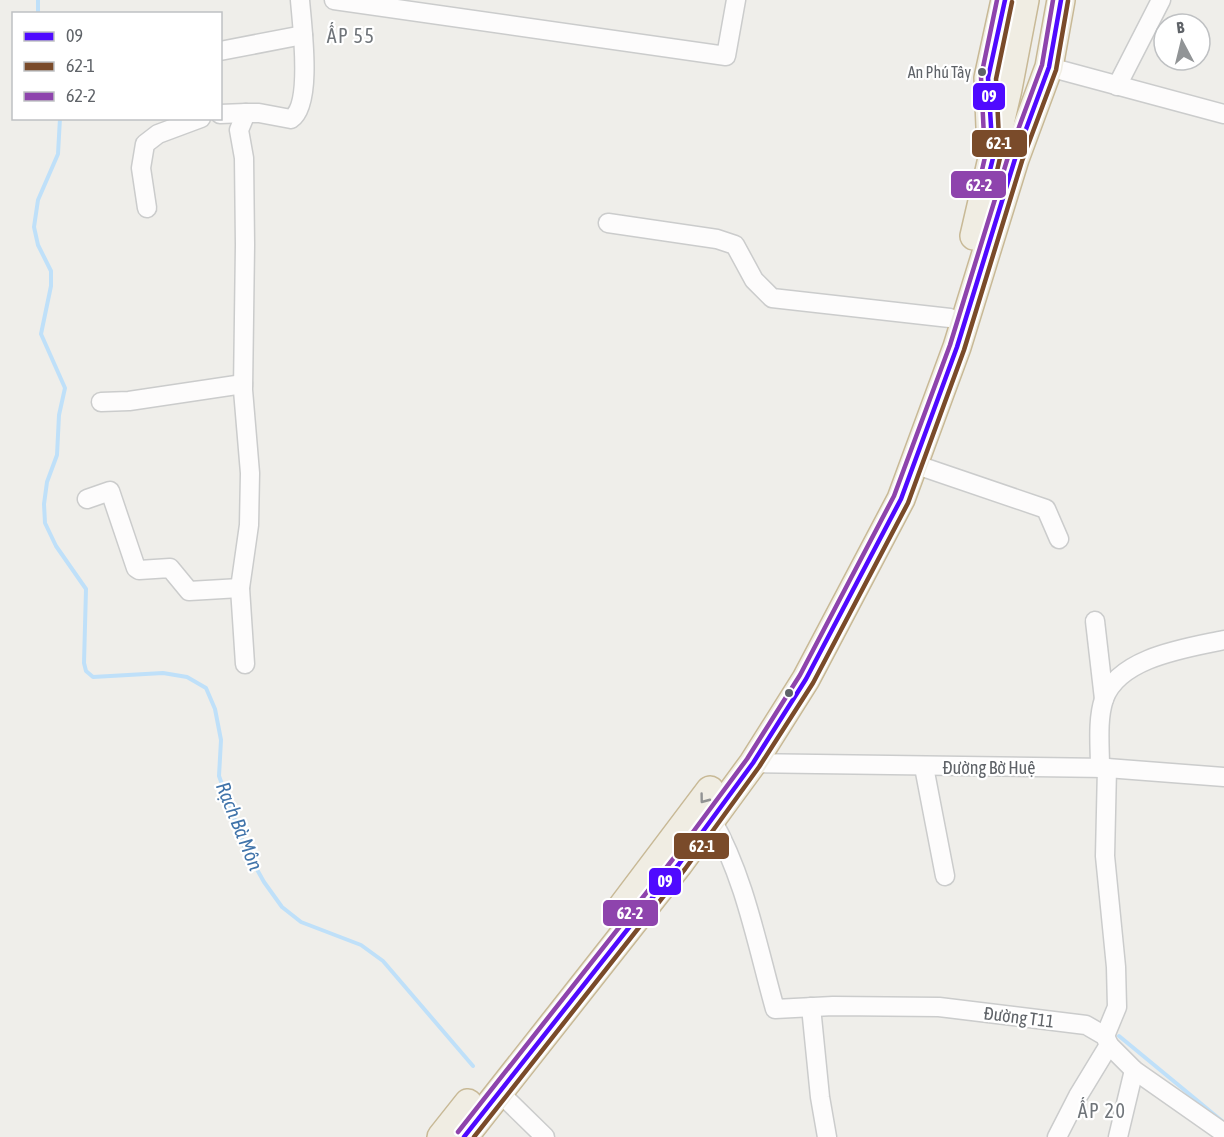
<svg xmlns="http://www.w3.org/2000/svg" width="1224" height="1137" font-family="'Asap Condensed',sans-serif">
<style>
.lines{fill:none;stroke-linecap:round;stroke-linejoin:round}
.stream{stroke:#bfe0f9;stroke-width:4}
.minor-casing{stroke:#cbcccc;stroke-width:21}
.highway-casing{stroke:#c8b996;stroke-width:30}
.minor{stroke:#fdfcfc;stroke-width:18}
.highway{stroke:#f0ede3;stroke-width:27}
.bus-1-casing{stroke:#fff;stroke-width:9}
.bus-2-casing{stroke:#fff;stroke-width:9}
.bus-3-casing{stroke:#fff;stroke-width:9}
.bus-1{stroke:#4f0aff;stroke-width:4.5}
.bus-2{stroke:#7a4b2a;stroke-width:4.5}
.bus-3{stroke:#8e44ad;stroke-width:4.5}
.oneway{stroke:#929393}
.bus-dot{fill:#5f6368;stroke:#fff;stroke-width:2}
.labels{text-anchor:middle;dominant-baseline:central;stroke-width:4.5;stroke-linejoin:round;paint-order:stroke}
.bus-label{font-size:16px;fill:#5f6368;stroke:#fff;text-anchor:end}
.street-label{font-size:18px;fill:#5f6368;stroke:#fff}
.neighbourhood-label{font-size:20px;letter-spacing:1.5px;fill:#70757a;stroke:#fff}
.water-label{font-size:20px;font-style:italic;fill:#4174aa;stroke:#fff}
.line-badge{stroke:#fff;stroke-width:2}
.badge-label{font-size:16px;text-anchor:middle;font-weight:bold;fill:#fff}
</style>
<rect width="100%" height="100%" fill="#efeeea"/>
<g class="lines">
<g class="stream">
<polyline points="38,14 38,0"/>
<polyline points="60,118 58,154 38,200 34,227 38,245 51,271 51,286 41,334 65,388 59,415 57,455 47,482 44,504 45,523 56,546 86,589 84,663 86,671 93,677 163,673 187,677 206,688 215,709 221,740 219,776 245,848 264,882 282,907 301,922 361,945 383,961 473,1066"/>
<polyline points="1119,1036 1222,1121"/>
</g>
<g class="minor-casing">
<g id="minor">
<polyline points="334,0 726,56 736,0"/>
<polyline points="220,51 303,35"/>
<polyline points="1049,67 1224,114"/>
<polyline points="1117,86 1161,0"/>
<polyline points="220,114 246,113"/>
<polyline points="147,208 141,168 145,144 158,134 201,118"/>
<polyline points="608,223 717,239 735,245 754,280 772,298 950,318"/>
<polyline points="101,402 129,401 243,384"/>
<polyline points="914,464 1046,509 1059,539"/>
<polyline points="87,499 110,491 136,568 139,570 170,568 189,591 240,588"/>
<polyline points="1095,621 1104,699"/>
<path d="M245 664 240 588 249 525 250 473 243 390 245 245 244 158 239 130 246 113H259L291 119C313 105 302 26 300 0"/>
<polyline points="753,763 1107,768 1224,777"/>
<polyline points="924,767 945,876"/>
<path d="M1100 768C1100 746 1097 720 1104 699 1119 657 1187 648 1224 640"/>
<path d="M712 820C745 878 757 945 775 1009L833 1006 939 1007 1086 1025 1105 1036 1109 1045 1134 1070 1224 1133"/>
<polyline points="811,1007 820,1097 827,1137"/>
<polyline points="1105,1036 1117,1007 1116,967 1105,856 1107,768"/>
<polyline points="499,1092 545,1137"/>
<polyline points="1057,1137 1078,1096 1109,1045"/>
<polyline points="1118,1137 1134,1070"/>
</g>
</g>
<g class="highway-casing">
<g id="highway">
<polyline points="990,127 988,78 1005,0"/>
<polyline points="974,236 1008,89 1025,0"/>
<polyline points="621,908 710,790"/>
<polyline points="441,1137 468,1103"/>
<polyline points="464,1137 679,864 753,763 806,679 901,499 957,347 1015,159 1049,67 1061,0"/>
</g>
</g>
<use href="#minor" class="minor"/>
<use href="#highway" class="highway"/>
<g class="bus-1-casing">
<g id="bus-1">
<polyline points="984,194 993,158 988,78 1005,0"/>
<polyline points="464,1137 679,864 753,763 806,679 901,499 957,347 1015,159 1049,67 1061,0"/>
</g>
</g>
<g class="bus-2-casing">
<g id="bus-2">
<polyline points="991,196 1000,158 996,79 1012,2"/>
<polyline points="474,1137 685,869 759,767 813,683 908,503 964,350 1022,161 1056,70 1068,1"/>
</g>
</g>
<g class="bus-3-casing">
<g id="bus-3">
<polyline points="977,192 985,157 981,77 997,0"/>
<polyline points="458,1132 673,859 747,759 800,675 894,496 950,345 1008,157 1042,65 1053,0"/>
</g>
</g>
<use href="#bus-1" class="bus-1"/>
<use href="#bus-2" class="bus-2"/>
<use href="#bus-3" class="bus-3"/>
</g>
<defs><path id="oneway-chevron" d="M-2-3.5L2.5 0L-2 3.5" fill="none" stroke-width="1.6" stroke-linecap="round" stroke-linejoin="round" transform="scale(1.5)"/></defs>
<use class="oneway" href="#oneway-chevron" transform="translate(704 799) rotate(127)"/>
<g class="bus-dot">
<circle cx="982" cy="72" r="5"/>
<circle cx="789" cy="693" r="5"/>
</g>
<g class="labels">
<g class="bus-label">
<text x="971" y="72">An Phú Tây</text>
</g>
<g class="street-label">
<text x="989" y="767">Đường Bờ Huệ</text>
<text transform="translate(1019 1017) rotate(7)">Đường T11</text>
</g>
<g class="neighbourhood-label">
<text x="351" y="35">ẤP 55</text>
<text x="1102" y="1110">ẤP 20</text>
</g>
<g class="water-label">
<text transform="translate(240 826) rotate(68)">Rạch Bà Môn</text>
</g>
</g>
<g class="line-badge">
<rect x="972" y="82" width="34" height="29" rx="6" fill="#4f0aff"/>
<rect x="971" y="129" width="57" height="29" rx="6" fill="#7a4b2a"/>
<rect x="950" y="170" width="57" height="29" rx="6" fill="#8e44ad"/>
<rect x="673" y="832" width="57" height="28" rx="6" fill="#7a4b2a"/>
<rect x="648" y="867" width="34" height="29" rx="6" fill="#4f0aff"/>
<rect x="602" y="899" width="57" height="28" rx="6" fill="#8e44ad"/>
</g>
<g class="badge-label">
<text x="989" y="102">09</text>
<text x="999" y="149">62-1</text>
<text x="979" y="191">62-2</text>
<text x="702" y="852">62-1</text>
<text x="665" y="887">09</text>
<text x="630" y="919">62-2</text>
</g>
<rect x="12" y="12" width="210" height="108" fill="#ffffff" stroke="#bfc1c3" stroke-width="1.5"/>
<rect x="24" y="32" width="30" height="9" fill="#4f0aff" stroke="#bfc1c3" stroke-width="1.5"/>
<text x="66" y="42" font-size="18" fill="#5f6368">09</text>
<rect x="24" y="62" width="30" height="9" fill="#7a4b2a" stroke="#bfc1c3" stroke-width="1.5"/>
<text x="66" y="72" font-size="18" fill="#5f6368">62-1</text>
<rect x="24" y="92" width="30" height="9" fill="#8e44ad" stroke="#bfc1c3" stroke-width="1.5"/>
<text x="66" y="102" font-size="18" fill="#5f6368">62-2</text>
<g transform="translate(1182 42) rotate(353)"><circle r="28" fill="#ffffff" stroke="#bfc1c3" stroke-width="1.5"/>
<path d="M0-4.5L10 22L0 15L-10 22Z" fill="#919496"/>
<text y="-9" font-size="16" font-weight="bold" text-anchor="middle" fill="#5f6368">B</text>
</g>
</svg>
